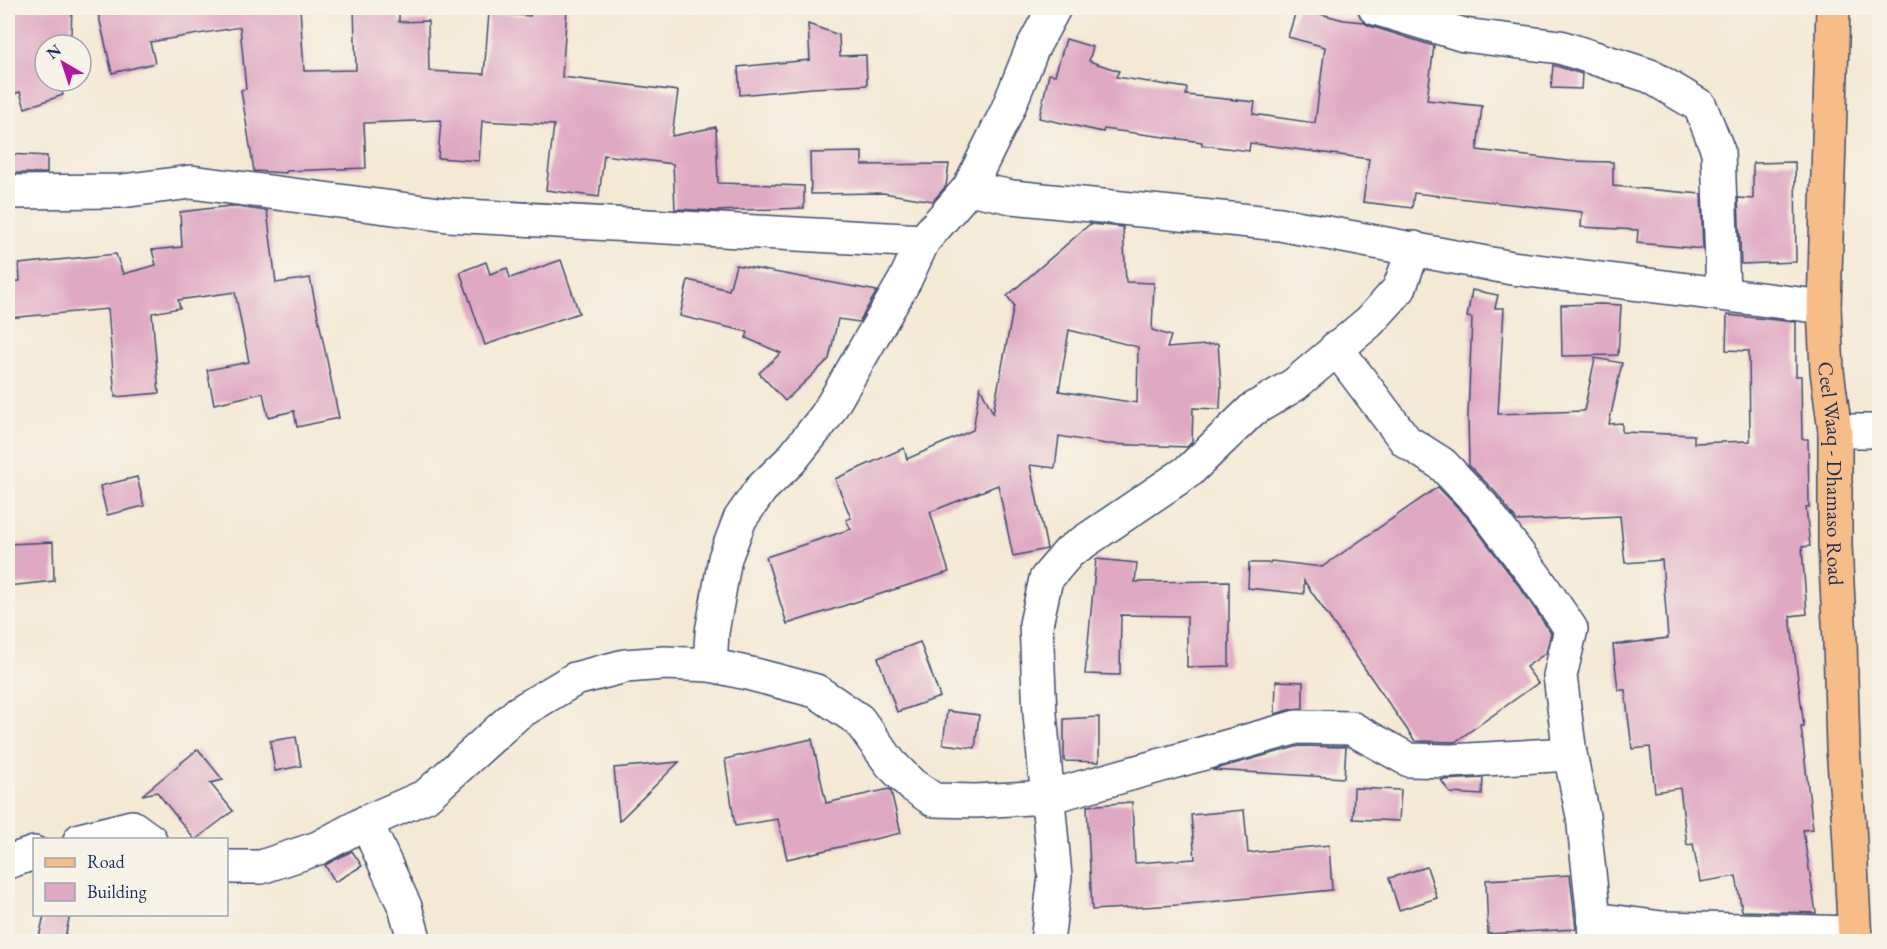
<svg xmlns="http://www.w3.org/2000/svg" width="1887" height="949" font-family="'EB Garamond',serif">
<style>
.building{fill:#dfa8c3;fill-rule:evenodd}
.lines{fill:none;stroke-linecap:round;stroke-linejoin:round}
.minor-casing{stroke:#3c4b70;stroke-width:36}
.major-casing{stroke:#3c4b70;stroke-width:36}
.minor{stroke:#fff;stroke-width:33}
.major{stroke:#f7bd88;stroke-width:33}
.labels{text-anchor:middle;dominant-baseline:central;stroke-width:4.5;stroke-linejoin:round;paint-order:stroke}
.street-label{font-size:21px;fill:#1b2f5e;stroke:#f7f3e8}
</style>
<rect width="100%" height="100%" fill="#f7f3e8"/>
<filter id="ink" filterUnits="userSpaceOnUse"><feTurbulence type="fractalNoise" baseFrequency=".0167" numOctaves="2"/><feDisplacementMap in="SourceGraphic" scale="12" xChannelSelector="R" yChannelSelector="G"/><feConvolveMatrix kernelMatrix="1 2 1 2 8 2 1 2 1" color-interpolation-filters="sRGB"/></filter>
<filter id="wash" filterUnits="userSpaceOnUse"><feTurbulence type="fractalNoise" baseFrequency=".008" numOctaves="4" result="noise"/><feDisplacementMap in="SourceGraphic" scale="24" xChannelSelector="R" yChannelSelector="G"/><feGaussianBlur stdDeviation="1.35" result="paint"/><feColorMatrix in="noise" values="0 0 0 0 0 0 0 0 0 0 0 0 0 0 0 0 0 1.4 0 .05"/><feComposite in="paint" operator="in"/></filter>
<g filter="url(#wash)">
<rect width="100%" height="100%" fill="#f4e9d5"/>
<g id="blocks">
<g class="building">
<polygon points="8,8 72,8 71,34 46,42 47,45 45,45 45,81 59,81 63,95 25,108 20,92 8,96"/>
<polygon points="97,8 300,8 304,71 356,70 354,8 399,8 399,22 428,21 429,71 484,74 489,13 530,16 530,8 567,8 562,77 678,91 672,136 716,127 718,183 804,186 804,208 715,211 675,209 673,164 604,155 599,197 546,190 554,125 482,121 479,161 438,158 441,120 364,123 366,168 286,171 286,173 254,171 241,90 246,89 240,27 150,42 155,63 112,73"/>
<polygon points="1297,8 1344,20 1363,22 1370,26 1434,46 1427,100 1482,106 1477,150 1568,161 1613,162 1613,186 1701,194 1703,249 1637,243 1638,230 1581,227 1582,212 1414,193 1412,208 1363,202 1369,159 1250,143 1249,151 1202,145 1202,142 1104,129 1103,132 1039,118 1049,74 1055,75 1066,39 1093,47 1089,61 1119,71 1116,77 1187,88 1186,95 1255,102 1253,114 1315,123 1325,47 1288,37"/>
<polygon points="808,24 839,35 840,56 866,55 867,85 812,88 740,95 738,67 810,60"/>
<polygon points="1553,65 1582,74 1581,89 1551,88"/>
<polygon points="862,152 862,165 949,164 946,186 933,201 883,193 811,194 810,153"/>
<polygon points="8,154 47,156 47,173 8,173"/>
<polygon points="1795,162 1796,262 1741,264 1738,198 1753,199 1753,163"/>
<polygon points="230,206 267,211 276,283 310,278 339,418 297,427 294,411 268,417 263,393 214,404 207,370 249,362 235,292 178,300 180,308 152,313 159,393 115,397 108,309 8,318 8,282 20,281 19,264 116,254 123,274 156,265 152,250 182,247 180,212"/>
<path d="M1090 224 1123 227 1126 282 1154 283 1152 330 1171 336 1167 348 1218 344 1221 385 1220 409 1193 408 1192 442 1187 447 1106 444 1059 436 1055 468 1030 465 1047 549 1013 556 998 485 930 512 949 572 787 624 766 557 851 529 846 520 851 518 835 479 904 448 907 459 973 430 980 387 993 413 1014 305 1007 296ZM1069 330 1138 347 1137 403 1059 391Z"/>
<polygon points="561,260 579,313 485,345 460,272 486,262 490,274 507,268 510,278"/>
<polygon points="736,265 877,291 859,322 838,319 829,359 785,401 759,373 781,353 746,338 748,332 680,316 688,280 729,290"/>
<polygon points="1472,290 1498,295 1495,308 1504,308 1498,414 1584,411 1595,358 1622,363 1609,424 1622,423 1622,432 1694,435 1694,443 1750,441 1749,351 1726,350 1727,315 1796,322 1796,376 1801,376 1802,439 1808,439 1809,507 1806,507 1810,546 1802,547 1807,614 1790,616 1804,727 1801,727 1813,829 1803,830 1816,913 1742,911 1736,876 1700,882 1693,844 1687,845 1680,788 1655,792 1650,747 1632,749 1625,690 1618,690 1613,645 1668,638 1662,560 1625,563 1620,516 1517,521 1496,493 1469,465 1468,416 1472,318 1467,317"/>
<polygon points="1600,304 1621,305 1618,355 1562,356 1561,305"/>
<polygon points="137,477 144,506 107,515 100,486"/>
<polygon points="1438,487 1468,518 1522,590 1551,633 1546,653 1526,667 1538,683 1455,742 1415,741 1304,581 1304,594 1248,588 1249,563 1270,563 1271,561 1322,567"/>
<polygon points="53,542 54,581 8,586 8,544"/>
<polygon points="1096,559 1137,563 1135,582 1229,581 1229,666 1187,667 1187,616 1121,615 1120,675 1085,674"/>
<polygon points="920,642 940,697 897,712 878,658"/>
<polygon points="1276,681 1303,682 1303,708 1292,709 1275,714"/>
<polygon points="947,711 979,715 975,748 943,744"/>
<polygon points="1099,717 1099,762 1064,761 1064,719"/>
<polygon points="296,737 301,766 275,771 270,741"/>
<polygon points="812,739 826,803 889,789 891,791 901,833 787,859 778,819 735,826 725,759"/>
<polygon points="1299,746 1346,747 1344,778 1212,770"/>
<polygon points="198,749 223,780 210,783 233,811 195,840 157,792 142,795"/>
<polygon points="679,762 619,821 614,768"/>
<polygon points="1483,778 1482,795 1450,793 1441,780"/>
<polygon points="1354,788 1401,790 1399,821 1353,819"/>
<polygon points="1132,802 1135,863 1195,859 1191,815 1244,810 1248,853 1329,845 1332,890 1177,905 1092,910 1087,806"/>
<polygon points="352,851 362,866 335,882 325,865"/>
<polygon points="1427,867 1437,898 1399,910 1389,878"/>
<polygon points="1570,875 1576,929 1488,934 1486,880"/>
<polygon points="44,915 70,915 64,942 38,942"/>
</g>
</g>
</g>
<g filter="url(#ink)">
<use href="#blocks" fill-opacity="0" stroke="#3c4b70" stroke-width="1.5"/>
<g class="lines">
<g class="minor-casing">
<g id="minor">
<polyline points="1375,8 1464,35 1560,47 1650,76 1700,106 1718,151 1723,294"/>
<polyline points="969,188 1012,197 1280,224 1512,268 1824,307"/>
<polyline points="8,192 122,191 191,182 448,215 923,241"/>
<polyline points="1336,348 1406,441 1442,464 1482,506 1537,579 1571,629 1560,676 1570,754 1583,816 1594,919 1595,942"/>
<polyline points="1835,431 1880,431"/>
<polyline points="710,665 751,674 816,691 859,720 891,764 912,785 934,800 976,801 1048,797 1297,727 1351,728 1409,760 1451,761 1570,754"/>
<polyline points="366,822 405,907 415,942"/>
<polyline points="80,840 132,827 150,840"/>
<polyline points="8,862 34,853"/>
<polyline points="226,867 261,867 318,848 366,822 426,796 518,713 575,679 625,666 665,663 710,665 712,632 725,558 740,519 761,489 791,460 826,416 905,280 923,241 969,188 1007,111 1032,49 1054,8"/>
<polyline points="1594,919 1662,928 1855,933"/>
<polyline points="1047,942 1055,876 1040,714 1036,624 1046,579 1069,552 1190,470 1252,410 1294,385 1369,322 1399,289 1414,248"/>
</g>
</g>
<g class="major-casing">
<g id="major">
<path id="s1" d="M1833 8 1824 307 1827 371 1835 431V546L1840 641 1843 748 1849 825 1855 942"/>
</g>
</g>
<use href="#minor" class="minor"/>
<use href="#major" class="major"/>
</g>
</g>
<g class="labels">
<g class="street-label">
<text stroke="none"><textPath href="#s1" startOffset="466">Ceel Waaq - Dhamaso Road</textPath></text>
</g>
</g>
<rect width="1887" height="949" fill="none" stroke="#f7f3e8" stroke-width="30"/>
<rect x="33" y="838" width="195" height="78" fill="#f7f3e8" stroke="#9fa5b1" stroke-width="1.5"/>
<rect x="45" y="858" width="30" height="9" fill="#f7bd88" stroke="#9fa5b1" stroke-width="1.5"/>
<text x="87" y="868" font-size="18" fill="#1b2f5e">Road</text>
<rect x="45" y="883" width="30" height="18" fill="#dfa8c3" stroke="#9fa5b1" stroke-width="1.5"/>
<text x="87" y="898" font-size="18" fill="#1b2f5e">Building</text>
<g transform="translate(63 63) rotate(321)"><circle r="28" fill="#f7f3e8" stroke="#9fa5b1" stroke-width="1.5"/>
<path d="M0-4.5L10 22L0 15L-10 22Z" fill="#b5179e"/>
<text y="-9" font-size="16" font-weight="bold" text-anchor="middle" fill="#1b2f5e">N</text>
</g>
</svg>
